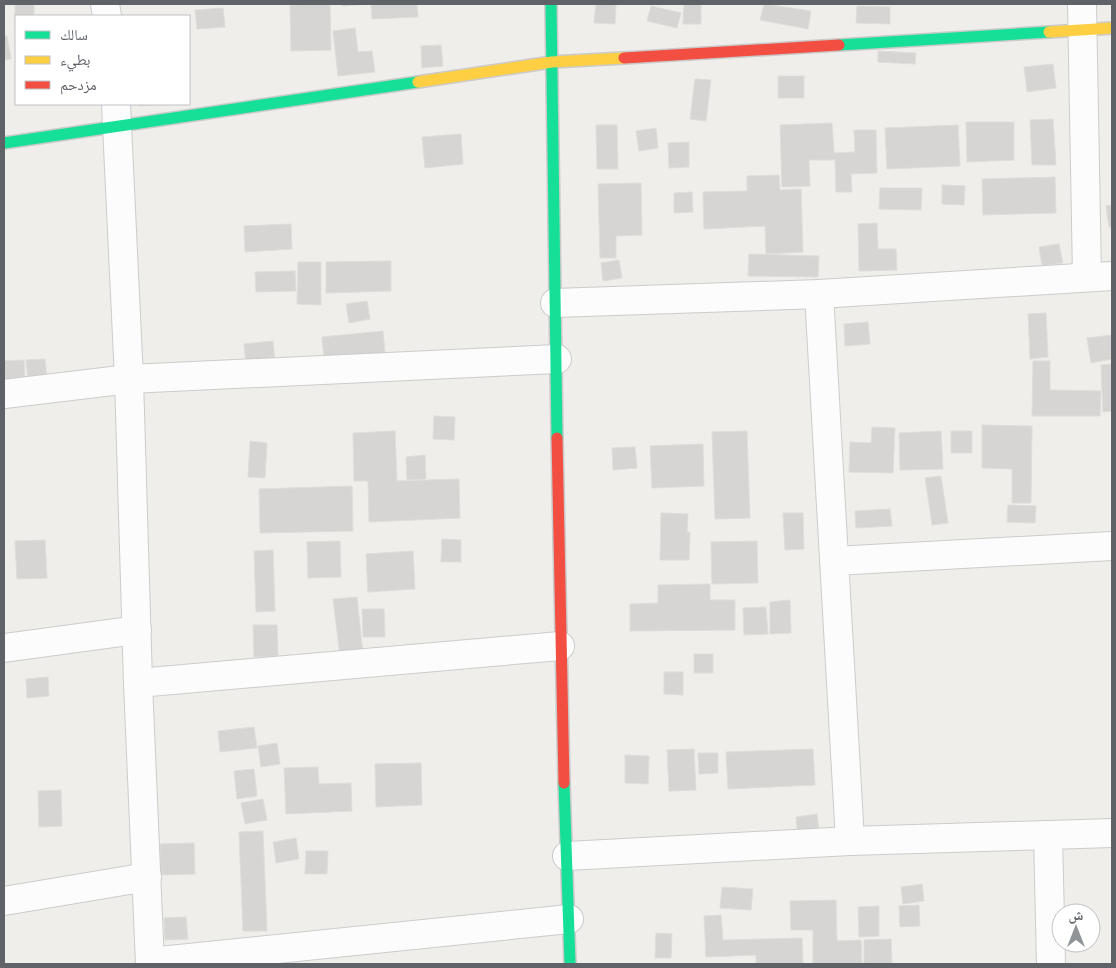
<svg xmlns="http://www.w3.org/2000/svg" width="1116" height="968" font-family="Karla,'Noto Naskh Arabic',sans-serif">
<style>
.building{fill:#d6d5d3;stroke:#deddd9}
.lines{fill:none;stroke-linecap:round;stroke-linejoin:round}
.street-casing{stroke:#cbcccc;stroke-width:30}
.fast-casing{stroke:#cacacb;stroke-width:14}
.slow-casing{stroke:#cacacb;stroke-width:14}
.jam-casing{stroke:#cacacb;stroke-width:14}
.street{stroke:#fdfcfc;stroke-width:28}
.fast{stroke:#16e098;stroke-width:11}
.slow{stroke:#ffcf43;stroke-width:11}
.jam{stroke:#f24e42;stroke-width:11}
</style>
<rect width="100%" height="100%" fill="#efeeea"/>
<g class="building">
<polygon points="15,4 34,4 34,16 15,17"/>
<polygon points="330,4 331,50 291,51 290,5"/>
<polygon points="342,4 369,4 342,6"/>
<polygon points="371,4 417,4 418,17 372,19"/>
<polygon points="596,4 616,4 615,24 594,23"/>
<polygon points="684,4 701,4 701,24 683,24"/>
<polygon points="764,4 811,11 808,29 760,20"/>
<polygon points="651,6 681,13 677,28 647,21"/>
<polygon points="857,6 890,7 890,24 856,23"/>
<polygon points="223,8 225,27 197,29 195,10"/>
<polygon points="355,28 358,52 372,51 375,72 338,76 333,31"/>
<polygon points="7,36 11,59 4,60 4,37"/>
<polygon points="441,45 443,66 422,68 421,46"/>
<polygon points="878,51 916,53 915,64 878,62"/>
<polygon points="1053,64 1056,88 1027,92 1024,67"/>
<rect x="778" y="76" width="26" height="22"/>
<polygon points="695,79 711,80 706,121 690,119"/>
<polygon points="139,104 164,104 139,106"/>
<polygon points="1053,119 1056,165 1032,165 1030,120"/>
<polygon points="966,122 1014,122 1014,160 967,162"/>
<polygon points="832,123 834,153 855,152 854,130 876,130 877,173 851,174 852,192 836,192 835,160 809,160 810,186 782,187 780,125"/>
<polygon points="596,125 617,125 618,169 597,169"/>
<polygon points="958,125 960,166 887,169 885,128"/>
<polygon points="656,128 658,148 639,151 636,131"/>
<polygon points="461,134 463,164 425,168 422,137"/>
<polygon points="689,142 689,167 669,168 668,143"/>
<polygon points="779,175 780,190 801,189 803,252 766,254 765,226 704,229 703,192 747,191 747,176"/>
<polygon points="1055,177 1056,213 983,215 982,179"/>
<polygon points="641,183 642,235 616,236 616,258 600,258 598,184"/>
<polygon points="942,185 965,186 964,205 942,204"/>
<polygon points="880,188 922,188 921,210 879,209"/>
<polygon points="692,192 693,212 674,213 674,193"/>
<polygon points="1112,205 1112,227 1109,227 1106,206"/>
<polygon points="877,223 878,249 896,249 897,270 859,271 858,224"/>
<polygon points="291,224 292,249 245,252 244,226"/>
<polygon points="1059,244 1063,263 1042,266 1039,247"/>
<polygon points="749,254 819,256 818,277 748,276"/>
<polygon points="619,260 622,278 603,281 601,263"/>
<polygon points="391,261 391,291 326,293 326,262"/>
<polygon points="298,262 321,262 321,305 297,304"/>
<polygon points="295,271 296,291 256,292 255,272"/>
<polygon points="367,301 370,319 349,323 346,304"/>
<polygon points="1046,313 1048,357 1030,359 1028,314"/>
<polygon points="868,322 870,344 845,346 844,324"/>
<polygon points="383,331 385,353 324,360 322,337"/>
<polygon points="1112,335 1112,359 1091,363 1087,338"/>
<polygon points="273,341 275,364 246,366 244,344"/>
<polygon points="45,359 47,379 28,381 26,360"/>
<polygon points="24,360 25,382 4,382 4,361"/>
<polygon points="1033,361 1050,361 1050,390 1101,391 1100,416 1032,416"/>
<polygon points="1112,364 1112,411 1103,412 1101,365"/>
<polygon points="434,416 455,417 454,440 433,439"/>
<polygon points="982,425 1032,426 1031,503 1012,503 1012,469 982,468"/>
<polygon points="872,427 895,428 893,473 849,472 850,442 871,443"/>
<polygon points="395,431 397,481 459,479 460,518 369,522 368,481 354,481 353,433"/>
<polygon points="747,431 750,518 715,519 712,432"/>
<polygon points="941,431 943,469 900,470 899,433"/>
<rect x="951" y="431" width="21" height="22"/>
<polygon points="250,441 267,443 265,478 248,477"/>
<polygon points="703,444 704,486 652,488 650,446"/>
<polygon points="635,447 637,468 613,470 612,448"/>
<polygon points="425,455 426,479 407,480 406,457"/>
<polygon points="941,476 948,523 932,525 925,478"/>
<polygon points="352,486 353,531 260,533 259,489"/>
<polygon points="1008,505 1036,506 1035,523 1007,522"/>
<polygon points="890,509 892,526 856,528 855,511"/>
<polygon points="661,513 688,514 687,532 690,532 689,560 660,560"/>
<polygon points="783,513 803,513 804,549 785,550"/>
<polygon points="442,539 461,540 461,562 441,562"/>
<polygon points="45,540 47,578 17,579 15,541"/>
<polygon points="340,541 341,577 308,578 307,542"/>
<polygon points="757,541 758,583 712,584 711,542"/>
<polygon points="273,550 275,611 256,612 254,551"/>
<polygon points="413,551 415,589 368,592 366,554"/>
<polygon points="710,584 710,600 735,600 735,630 630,631 630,604 658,603 658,585"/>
<polygon points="357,597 363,654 340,656 333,599"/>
<polygon points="790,600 791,633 770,634 770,602"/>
<polygon points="766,607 768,634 744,635 743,608"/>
<polygon points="362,609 384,609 385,637 363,637"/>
<polygon points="253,625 277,625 278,656 254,657"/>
<rect x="694" y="654" width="19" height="19"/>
<polygon points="664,672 683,672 683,695 664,694"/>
<polygon points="48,677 49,696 27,698 26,679"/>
<polygon points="254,727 257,748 220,752 218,731"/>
<polygon points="277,743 280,764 261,767 258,746"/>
<polygon points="694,749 696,790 669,791 667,750"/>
<polygon points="813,749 815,785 728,789 726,752"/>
<polygon points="698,753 718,753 718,773 699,774"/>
<polygon points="625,755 649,756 648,784 625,783"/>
<polygon points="421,763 422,805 376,807 375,764"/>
<polygon points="318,767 319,784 351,783 352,811 286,814 284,768"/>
<polygon points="254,769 257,796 237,799 234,771"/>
<polygon points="61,790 62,826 39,827 38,791"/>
<polygon points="263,799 267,820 245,824 241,803"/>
<polygon points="817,814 820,836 798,838 796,817"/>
<polygon points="263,831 267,931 243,931 239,832"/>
<polygon points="296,838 299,859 276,863 273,842"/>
<polygon points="194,843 195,874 161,875 160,844"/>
<polygon points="306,851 328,851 327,874 305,874"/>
<polygon points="922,884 924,901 903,904 901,887"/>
<polygon points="722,887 753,889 751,910 720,908"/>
<polygon points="836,900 837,941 861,940 862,964 813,964 813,930 791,930 790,901"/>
<polygon points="919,905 920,926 900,927 899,906"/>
<polygon points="879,906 879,936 859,937 858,907"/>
<polygon points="721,915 723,940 802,938 803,964 756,964 756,955 706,957 704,916"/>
<polygon points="186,917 188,939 165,940 164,918"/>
<polygon points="656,933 672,934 671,958 655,958"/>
<polygon points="891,939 892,964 864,964 864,940"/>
</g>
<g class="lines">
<g class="street-casing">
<g id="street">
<polyline points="105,4 107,16"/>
<polyline points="1082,4 1087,276"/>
<polyline points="116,104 129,379 138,683 150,964"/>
<polyline points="819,294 850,841"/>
<polyline points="555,303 819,294 1112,276"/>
<polyline points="4,394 129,379 557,359"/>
<polyline points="834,561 1112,546"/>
<polyline points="4,648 137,630"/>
<polyline points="138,683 560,646"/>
<polyline points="1048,835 1051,964"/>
<polyline points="567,856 850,841 1112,833"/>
<polyline points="4,901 147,877"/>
<polyline points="150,962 569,919"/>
</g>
</g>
<g class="fast-casing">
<g id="fast">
<polyline points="551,4 557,438"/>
<polyline points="839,45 1049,32"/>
<polyline points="4,143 418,82"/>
<polyline points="564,783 570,964"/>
</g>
</g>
<g class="slow-casing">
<g id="slow">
<polyline points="1049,32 1112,28"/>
<polyline points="418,82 552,62 624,58"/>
</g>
</g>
<g class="jam-casing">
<g id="jam">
<polyline points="624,58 839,45"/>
<polyline points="557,438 564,783"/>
</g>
</g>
<use href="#street" class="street"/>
<use href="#fast" class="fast"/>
<use href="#slow" class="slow"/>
<use href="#jam" class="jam"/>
</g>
<rect width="1116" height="968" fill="none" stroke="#5f6368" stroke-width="10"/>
<rect x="15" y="15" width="175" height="90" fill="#ffffff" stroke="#bfc1c3"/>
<rect x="25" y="31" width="25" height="8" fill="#16e098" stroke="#bfc1c3"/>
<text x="60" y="40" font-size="15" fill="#5f6368">سالك</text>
<rect x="25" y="56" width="25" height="8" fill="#ffcf43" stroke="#bfc1c3"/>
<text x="60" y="65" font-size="15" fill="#5f6368">بطيء</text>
<rect x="25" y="81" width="25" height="8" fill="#f24e42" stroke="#bfc1c3"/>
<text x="60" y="90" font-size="15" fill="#5f6368">مزدحم</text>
<g transform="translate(1076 928)"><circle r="24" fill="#ffffff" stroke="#bfc1c3"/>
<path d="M0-4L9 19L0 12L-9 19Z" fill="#919496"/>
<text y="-8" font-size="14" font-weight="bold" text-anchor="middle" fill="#5f6368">ش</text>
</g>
</svg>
